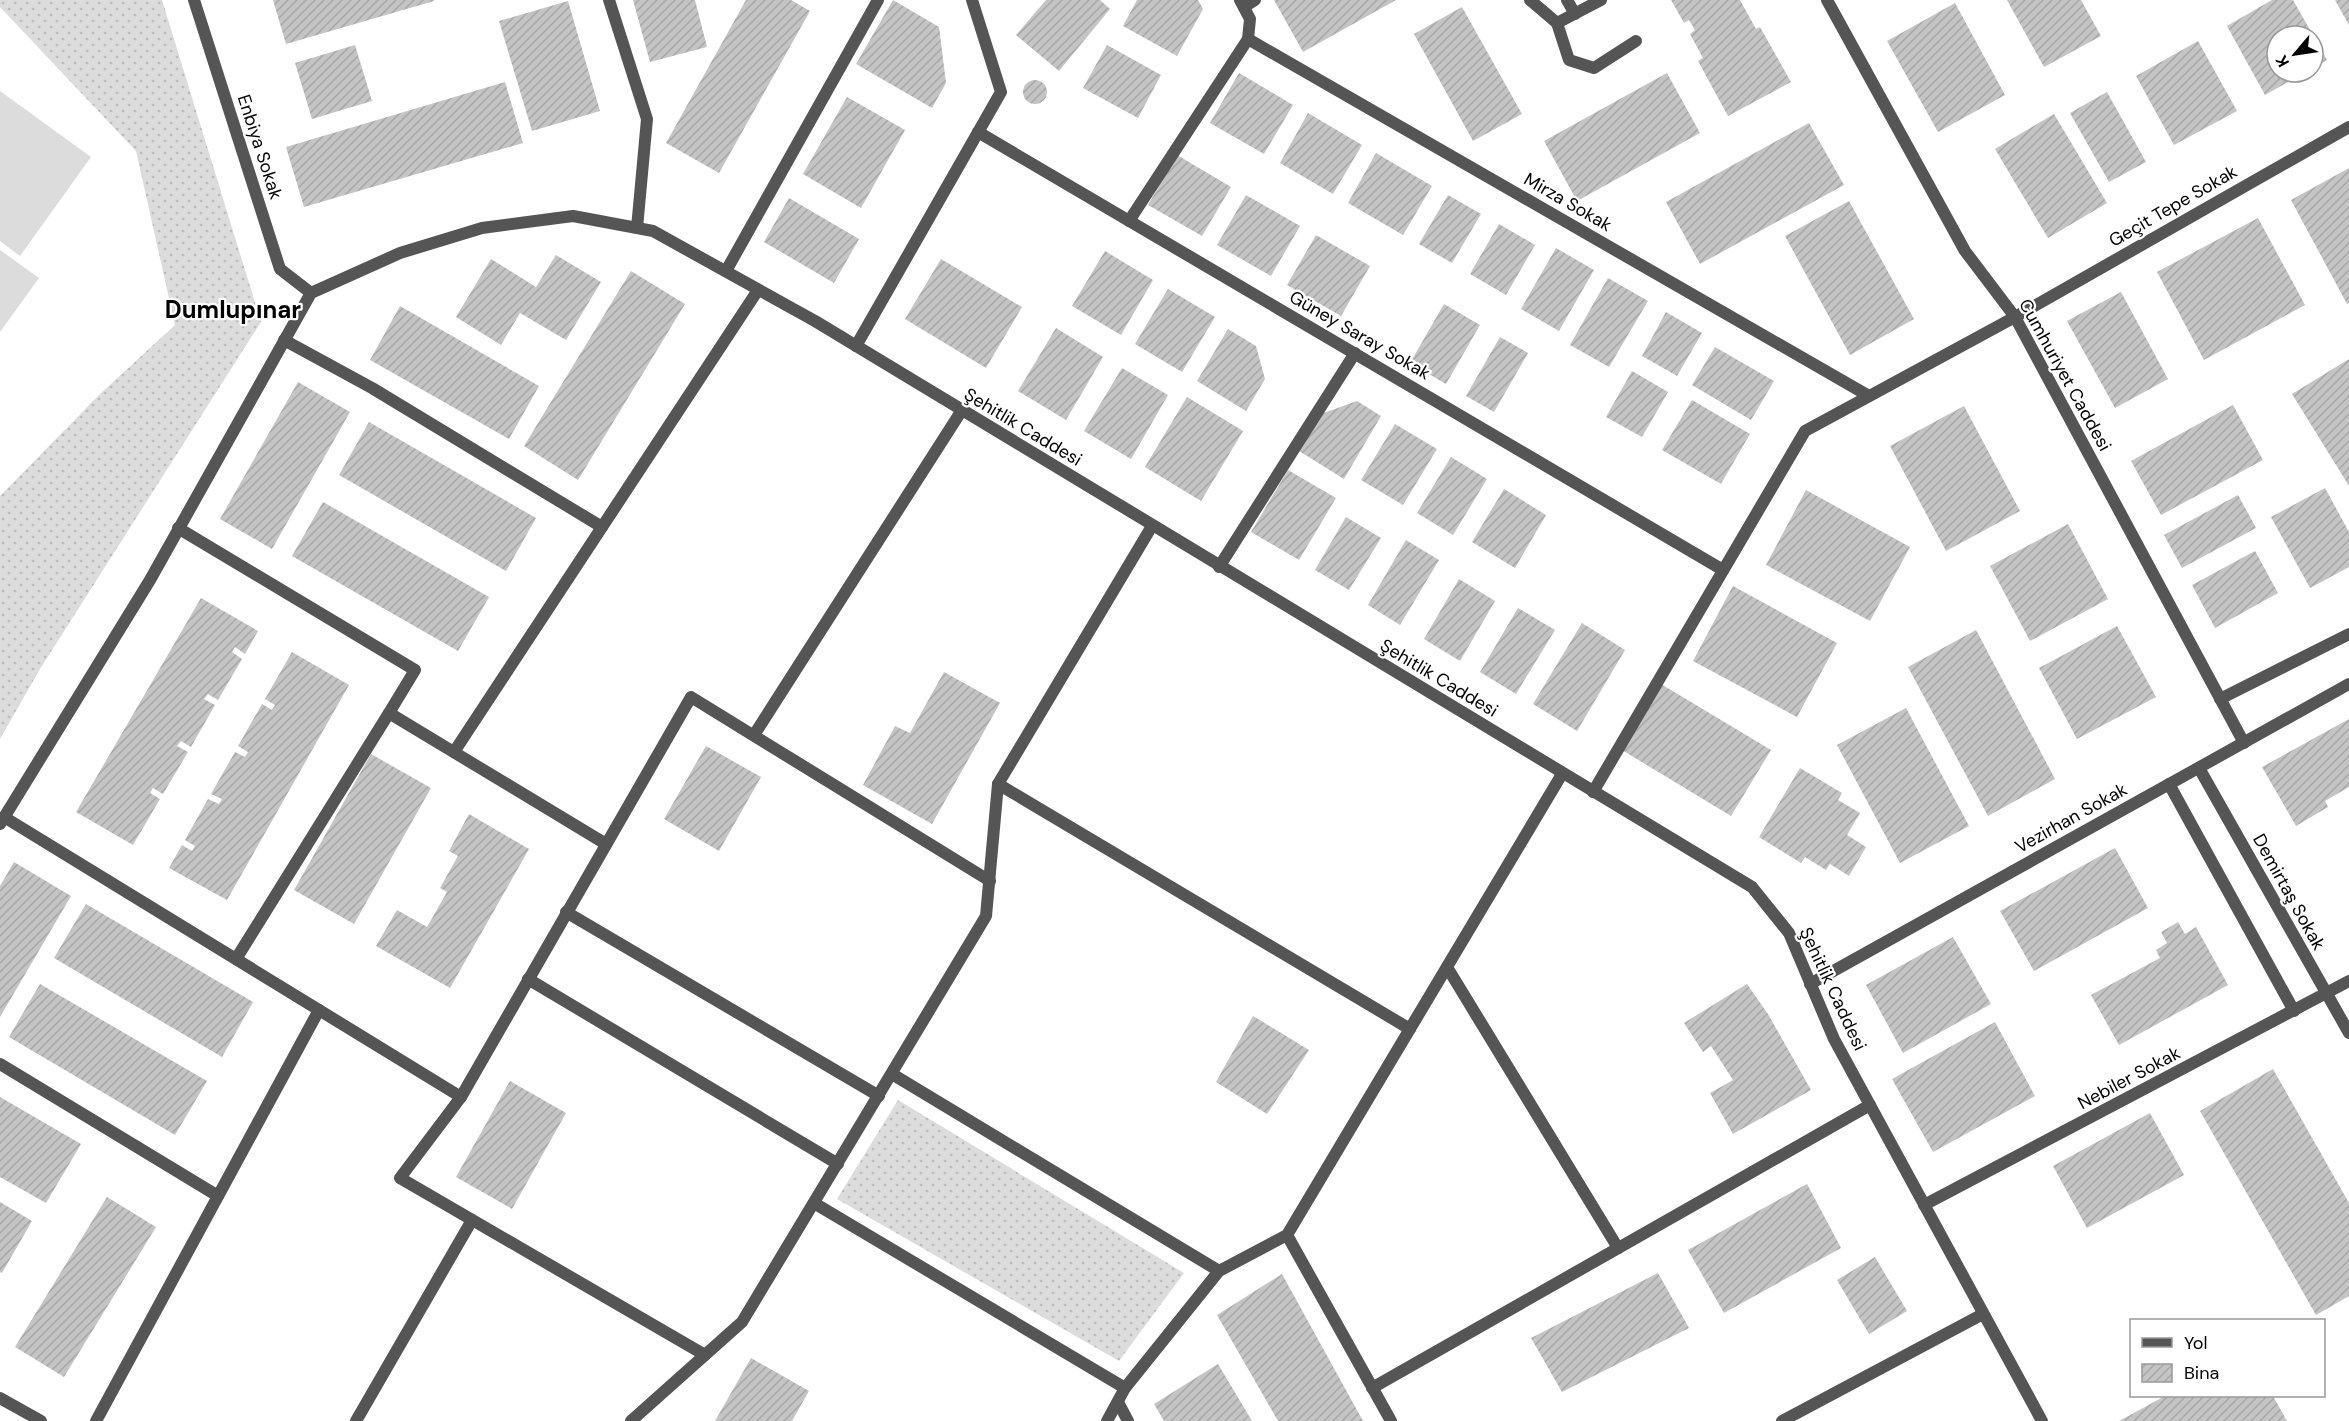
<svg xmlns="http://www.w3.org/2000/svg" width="2349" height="1421" font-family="'DM Sans',sans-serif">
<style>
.grass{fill:url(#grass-dots)}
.garden{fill:#dcdcdc}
.building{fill:url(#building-hatch)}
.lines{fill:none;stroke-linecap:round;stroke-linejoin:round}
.service{stroke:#555;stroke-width:12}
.minor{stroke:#555;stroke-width:12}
.tertiary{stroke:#555;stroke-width:12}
.labels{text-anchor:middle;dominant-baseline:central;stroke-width:4.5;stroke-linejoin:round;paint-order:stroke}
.street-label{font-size:18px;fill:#000;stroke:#fff}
.district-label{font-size:24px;font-weight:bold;fill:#000;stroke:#fff}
</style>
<defs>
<pattern id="grass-dots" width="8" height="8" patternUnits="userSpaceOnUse" patternTransform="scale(1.5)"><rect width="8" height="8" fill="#dcdcdc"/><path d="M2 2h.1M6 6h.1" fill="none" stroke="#bbb" stroke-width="1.8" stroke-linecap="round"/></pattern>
<pattern id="building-hatch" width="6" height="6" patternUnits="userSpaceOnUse" patternTransform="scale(1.5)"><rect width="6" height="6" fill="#c4c4c4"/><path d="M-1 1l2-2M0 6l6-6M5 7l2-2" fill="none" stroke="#a7a7a7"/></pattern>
</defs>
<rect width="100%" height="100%" fill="#fff"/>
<g class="grass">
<polygon points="0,0 162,0 261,322 40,669 0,739 0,496 100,394 175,325 136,151 0,7"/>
<polygon points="898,1100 1184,1273 1119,1361 837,1199"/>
</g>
<g class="garden">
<polygon points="0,91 91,157 20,256 0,241"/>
<polygon points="0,250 39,278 0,332"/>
</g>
<g class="building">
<polygon points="273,0 434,0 434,1 286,44"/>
<polygon points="633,0 695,0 707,47 650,62"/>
<polygon points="746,0 791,0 810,11 719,173 666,143"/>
<polygon points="893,0 939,27 946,83 932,108 856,64"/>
<polygon points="1046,0 1100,0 1110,9 1059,71 1016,35"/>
<polygon points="1137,0 1198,0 1203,9 1177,56 1123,26"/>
<polygon points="1274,0 1396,0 1303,52"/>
<polygon points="1671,0 1740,0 1756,29 1760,27 1791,82 1728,116 1698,61 1703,58 1690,34 1695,30 1689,20 1684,23"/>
<polygon points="2007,0 2081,0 2101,36 2044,67"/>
<polygon points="2272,0 2293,0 2327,60 2313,68 2313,36 2277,36 2277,72 2306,72 2265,95 2227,26"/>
<polygon points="2335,0 2349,0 2349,25"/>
<polygon points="568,1 600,111 532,131 499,21"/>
<polygon points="1955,3 2005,95 1938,132 1887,41"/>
<polygon points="1462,7 1522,114 1473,141 1414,34"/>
<polygon points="2198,41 2237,111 2174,145 2136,76"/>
<polygon points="355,45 372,101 312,119 295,63"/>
<polygon points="1107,45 1161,75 1138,118 1083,88"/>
<polygon points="1239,73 1293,105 1264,154 1210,123"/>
<polygon points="1667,73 1700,133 1577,201 1544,141"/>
<circle cx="1035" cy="92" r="12"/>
<polygon points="505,82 523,143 304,207 286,147"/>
<polygon points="2107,92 2146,162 2109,182 2070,113"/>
<polygon points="847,97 905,130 861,208 803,174"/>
<polygon points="1308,113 1362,145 1333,194 1280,163"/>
<polygon points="2054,114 2107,203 2048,238 1995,149"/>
<polygon points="1809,123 1844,185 1700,264 1666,202"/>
<polygon points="1376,153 1432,186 1403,235 1348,203"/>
<polygon points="1177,155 1231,187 1202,236 1148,205"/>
<polygon points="2349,168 2349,303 2347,304 2291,200"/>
<polygon points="1246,195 1300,226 1271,276 1217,245"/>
<polygon points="1448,195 1481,214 1452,263 1419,244"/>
<polygon points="789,198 859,239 834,283 764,242"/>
<polygon points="1849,201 1914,319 1850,355 1785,236"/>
<polygon points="2258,218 2305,305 2204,360 2157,272"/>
<polygon points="1499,224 1535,245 1506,295 1470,274"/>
<polygon points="1316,235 1370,266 1341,316 1287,285"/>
<polygon points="1556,248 1594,270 1559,331 1521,309"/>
<polygon points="1105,251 1153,280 1121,335 1072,306"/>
<polygon points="556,255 601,282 566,340 520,313 501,345 456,317 491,259 536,287"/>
<polygon points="941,259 1022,307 986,368 905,319"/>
<polygon points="631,271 685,304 578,480 524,446"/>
<polygon points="1608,278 1648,301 1609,367 1570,345"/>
<polygon points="1168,289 1215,317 1182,372 1135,344"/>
<polygon points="2121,292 2168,379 2115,408 2067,321"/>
<polygon points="1444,304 1480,325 1446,384 1410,363"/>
<polygon points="400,306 539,386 509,439 370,360"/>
<polygon points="1666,312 1702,333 1677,376 1642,356"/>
<polygon points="1056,328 1103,357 1066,420 1018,391"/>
<polygon points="1228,329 1256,346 1265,379 1246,411 1197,381"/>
<polygon points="1500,337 1528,353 1494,412 1466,396"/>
<polygon points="1715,347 1774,381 1751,420 1692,385"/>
<polygon points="2349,359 2349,486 2292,394"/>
<polygon points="1122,368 1168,395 1131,459 1084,431"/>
<polygon points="1632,371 1668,392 1642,437 1606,417"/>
<polygon points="298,382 350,412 272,549 220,519"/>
<polygon points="1187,397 1243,431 1201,501 1145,467"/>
<polygon points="1692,400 1750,434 1721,484 1662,450"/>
<polygon points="1357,401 1381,416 1344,479 1299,451 1321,414"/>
<polygon points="2233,405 2263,460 2161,515 2131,461"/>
<polygon points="1964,406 2020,511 1946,551 1890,446"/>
<polygon points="369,422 536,518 506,571 339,475"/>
<polygon points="1395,424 1437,449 1403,505 1361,480"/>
<polygon points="1451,457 1487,479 1453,535 1417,513"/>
<polygon points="1288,470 1336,498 1299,560 1251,532"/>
<polygon points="2325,488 2349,532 2349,567 2310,588 2271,517"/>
<polygon points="1504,489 1546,515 1515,568 1472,542"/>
<polygon points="1806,490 1910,547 1870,621 1766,565"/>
<polygon points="2238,495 2256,528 2182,568 2164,535"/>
<polygon points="323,502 489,597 458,651 292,556"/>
<polygon points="1346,517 1381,538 1349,590 1315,570"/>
<polygon points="2068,524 2108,599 2030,641 1990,566"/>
<polygon points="1406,540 1439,560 1400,625 1368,605"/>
<polygon points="2255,551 2278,593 2215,628 2192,585"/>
<polygon points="1459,579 1495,601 1460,661 1424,639"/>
<polygon points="1733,586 1837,643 1797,717 1693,661"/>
<polygon points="201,598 258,631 245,654 235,647 232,652 242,659 218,700 208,694 204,699 215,705 191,747 181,741 177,746 188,752 163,794 153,788 150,793 160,799 133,845 76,812"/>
<polygon points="1518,608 1555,630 1516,694 1480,672"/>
<polygon points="1582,623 1625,650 1577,731 1533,704"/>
<polygon points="2117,626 2156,697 2077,739 2039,668"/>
<polygon points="1976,630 2055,779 1988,816 1908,667"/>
<polygon points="292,652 349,685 227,900 169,868 182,845 192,851 195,846 185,840 208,799 219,804 222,799 211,794 235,752 245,757 248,752 238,746 262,704 272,710 275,705 265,699"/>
<polygon points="944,672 1000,703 932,824 863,785 895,726 910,733"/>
<polygon points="1661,684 1771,750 1731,816 1622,750"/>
<polygon points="1906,708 1969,826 1900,863 1837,745"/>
<polygon points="2349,719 2349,787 2325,801 2328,807 2296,826 2262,767"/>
<polygon points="706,746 761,777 719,851 664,819"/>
<polygon points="371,754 431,788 354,924 294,890"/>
<polygon points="1800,768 1842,793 1838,800 1860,813 1847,835 1866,847 1849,876 1830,864 1826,870 1805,857 1801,863 1759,837"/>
<polygon points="469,814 529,849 450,988 376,946 397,910 427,927 447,892 440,888 458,856 449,851"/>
<polygon points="2115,848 2148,908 2034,971 2000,911"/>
<polygon points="14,862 71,896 0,1017 0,886"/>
<polygon points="86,904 253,1002 222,1057 54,958"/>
<polygon points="2178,922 2185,934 2196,927 2228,985 2119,1045 2091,995 2160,958 2156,950 2167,943 2161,932"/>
<polygon points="1953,937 1991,1004 1903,1053 1866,985"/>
<polygon points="40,984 207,1081 175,1135 9,1037"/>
<polygon points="1747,984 1768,1014 1811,1090 1733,1134 1710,1093 1733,1080 1711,1046 1703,1052 1684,1023"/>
<polygon points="1253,1016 1309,1050 1267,1114 1216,1082"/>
<polygon points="1995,1022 2035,1096 1933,1152 1892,1079"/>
<polygon points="2273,1069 2349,1203 2349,1296 2316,1315 2200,1111"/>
<polygon points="510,1081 566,1113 512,1209 456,1177"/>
<polygon points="0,1097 81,1144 46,1203 0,1177"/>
<polygon points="2150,1113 2184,1175 2087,1228 2053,1166"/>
<polygon points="1807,1184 1841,1248 1724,1313 1688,1250"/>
<polygon points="107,1197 156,1227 64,1377 15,1347"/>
<polygon points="0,1202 32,1221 2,1273 0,1272"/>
<polygon points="1875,1257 1907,1311 1869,1334 1837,1280"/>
<polygon points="1658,1273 1689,1328 1562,1392 1531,1338"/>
<polygon points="1282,1274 1363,1421 1278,1421 1217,1315"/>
<polygon points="751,1358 809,1391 792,1421 715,1421"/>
<polygon points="1218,1364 1252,1421 1164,1421 1154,1404"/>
<polygon points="2165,1396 2273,1396 2287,1421 2119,1421"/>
</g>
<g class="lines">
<g class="service">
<polyline points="1557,23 1569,60 1594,68 1636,41"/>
<polyline points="2220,699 2349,634"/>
</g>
<g class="minor">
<polyline points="194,0 280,269 311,293"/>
<polyline points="609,0 647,119 637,228"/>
<polyline points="1530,0 1557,23 1601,0"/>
<polyline points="1567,0 1575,14"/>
<polyline points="1244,7 1255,0"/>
<polyline points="1248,39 1869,396"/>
<polyline points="978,132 1723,570"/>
<polyline points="1129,221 1248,39 1250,19 1240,0"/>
<polyline points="726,271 878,0"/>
<polyline points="284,340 372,388 602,527"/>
<polyline points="856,346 1001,92 972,0"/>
<polyline points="178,528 415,670 389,713 606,844"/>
<polyline points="1219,567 1355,353"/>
<polyline points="754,735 962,410"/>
<polyline points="454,752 758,290"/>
<polyline points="2199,768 2349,1033"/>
<polyline points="998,784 1410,1029"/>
<polyline points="2169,784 2294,1011"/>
<polyline points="1593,792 1805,431 2015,317 2349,127"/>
<polyline points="4,817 461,1097"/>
<polyline points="566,912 879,1096"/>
<polyline points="236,959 389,713"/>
<polyline points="1447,967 1618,1248"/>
<polyline points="528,979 838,1164"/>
<polyline points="0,1064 218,1196"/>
<polyline points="892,1074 1219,1271"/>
<polyline points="814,1203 1125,1388"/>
<polyline points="1924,1205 2349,981"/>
<polyline points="1287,1235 1391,1421"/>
<polyline points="705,1355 400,1178 461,1097 691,697 990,881"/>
<polyline points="1372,1388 1870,1105"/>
<polyline points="1118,1402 1128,1421"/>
<polyline points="96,1421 319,1010"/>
<polyline points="356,1421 472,1220"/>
<polyline points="631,1421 742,1322 986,916 998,784 1152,526"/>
<polyline points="1107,1421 1125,1388 1219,1271 1287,1235 1562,774"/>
<polyline points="1782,1421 1983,1314"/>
</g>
<g class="tertiary">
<polyline points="1827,0 1965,251 2015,317 2244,743"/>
<polyline points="0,824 150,580 311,293 400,253 482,228 573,216 653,231 815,321 1752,887 1789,933 1834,1039 2042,1421"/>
<polyline points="1810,984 2349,684"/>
<polyline points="0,1398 41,1421"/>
</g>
</g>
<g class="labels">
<g class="street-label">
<text transform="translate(260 147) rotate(72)">Enbiya Sokak</text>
<text transform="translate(1568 202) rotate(30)">Mirza Sokak</text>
<text transform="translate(2173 206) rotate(-30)">Geçit Tepe Sokak</text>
<text transform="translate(1360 335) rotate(30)">Güney Saray Sokak</text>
<text transform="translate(2065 375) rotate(61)">Cumhuriyet Caddesi</text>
<text transform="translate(1023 427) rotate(31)">Şehitlik Caddesi</text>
<text transform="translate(1439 678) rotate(31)">Şehitlik Caddesi</text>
<text transform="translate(2071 818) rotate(-29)">Vezirhan Sokak</text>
<text transform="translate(2289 892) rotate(61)">Demirtaş Sokak</text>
<text transform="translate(1833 989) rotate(65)">Şehitlik Caddesi</text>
<text transform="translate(2129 1078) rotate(-28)">Nebiler Sokak</text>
</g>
<g class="district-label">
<text x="233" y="309">Dumlupınar</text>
</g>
</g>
<rect x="2130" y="1319" width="195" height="78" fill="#ffffff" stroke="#999999" stroke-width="1.5"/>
<rect x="2142" y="1338" width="30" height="9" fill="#555555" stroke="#999999" stroke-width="1.5"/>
<text x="2184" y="1349" font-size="18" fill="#000000">Yol</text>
<rect x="2142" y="1364" width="30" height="18" fill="url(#building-hatch)" stroke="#999999" stroke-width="1.5"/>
<text x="2184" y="1379" font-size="18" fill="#000000">Bina</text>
<g transform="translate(2295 54) rotate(241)"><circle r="28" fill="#ffffff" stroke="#999999" stroke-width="1.5"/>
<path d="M0-4.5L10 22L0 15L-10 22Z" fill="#000000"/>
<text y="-9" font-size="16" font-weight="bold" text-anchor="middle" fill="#000000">K</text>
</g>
</svg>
